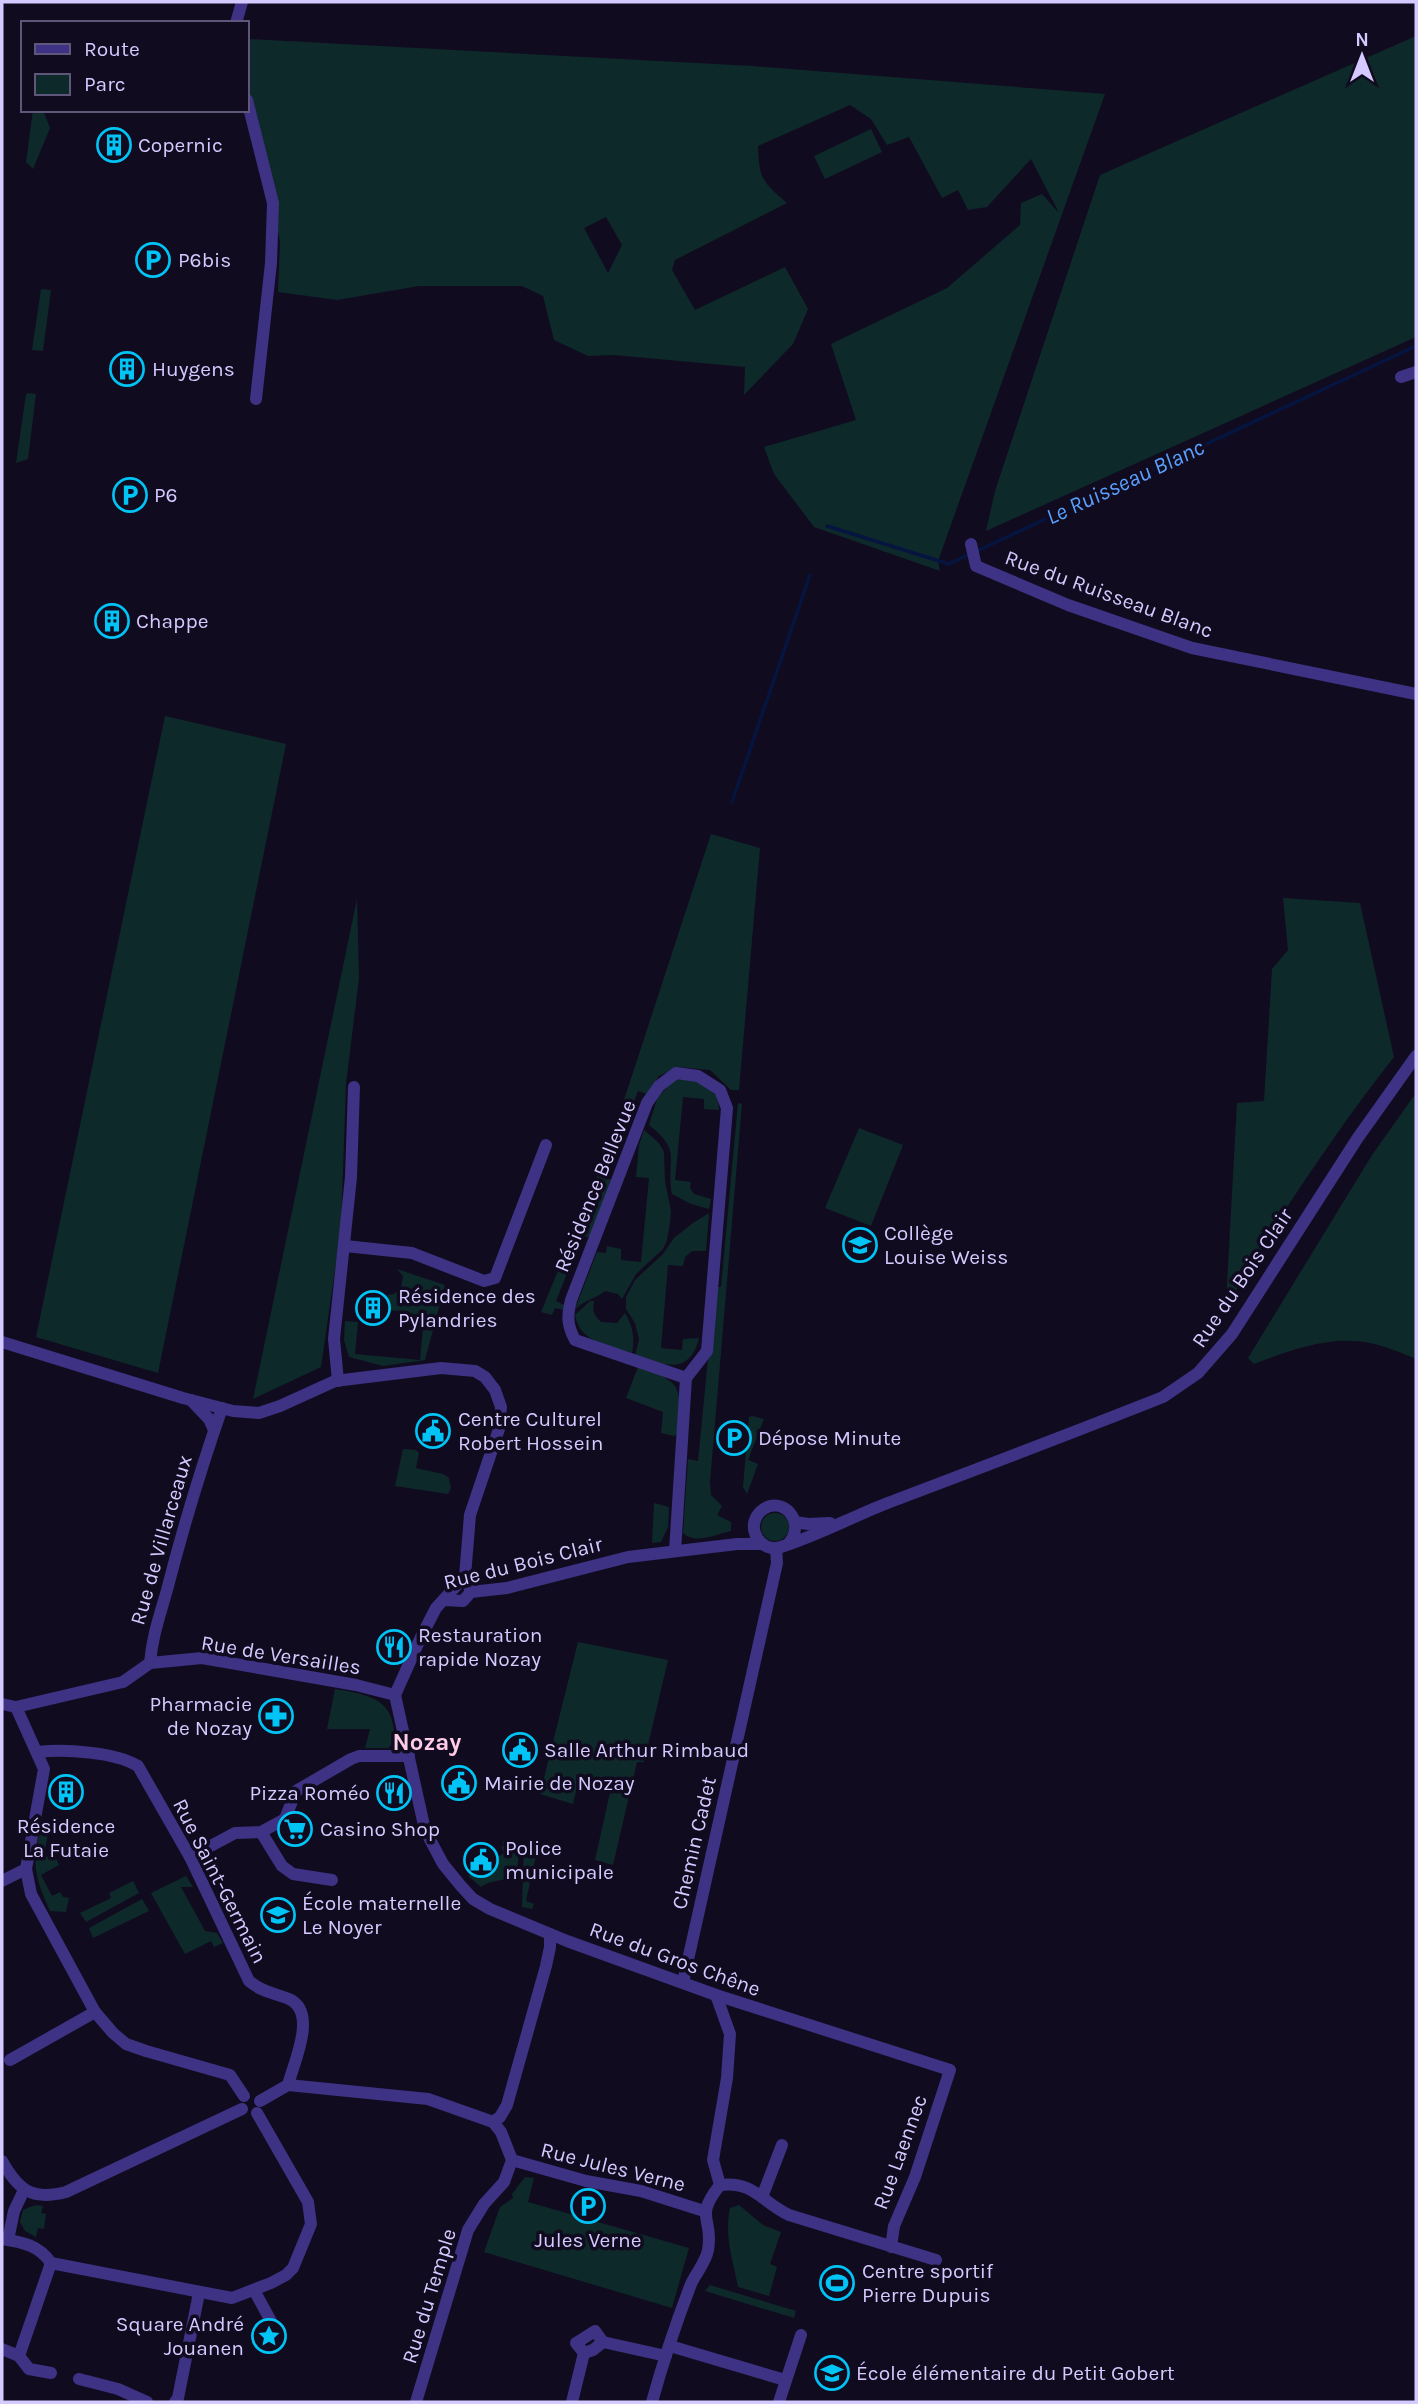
<svg xmlns="http://www.w3.org/2000/svg" width="1418" height="2404" font-family="Karla,sans-serif">
<style>
.green{fill:#0e292a;fill-rule:evenodd}
.lines{fill:none;stroke-linecap:round;stroke-linejoin:round}
.stream{stroke:#05153f;stroke-width:3.5}
.minor{stroke:#3d3283;stroke-width:12}
.labels{text-anchor:middle;dominant-baseline:central;stroke-width:7;stroke-linejoin:round;paint-order:stroke}
.poi-label{font-size:21px;fill:#d5caff;stroke:#110b20;text-anchor:start}
.street-label{font-size:21px;fill:#d5caff;stroke:#110b20}
.water-label{font-size:23px;font-style:italic;fill:#58a1ff;stroke:#110b20}
.quarter-label{font-size:24px;font-weight:bold;fill:#ffcce7;stroke:#110b20}
</style>
<rect width="100%" height="100%" fill="#110b20"/>
<g class="green">
<polygon points="1416,36 1416,337 986,531 995,491 1100,175"/>
<path d="M247 39 753 66 1105 94 938 561 940 571 814 527 774 474 764 447 856 420 831 344 947 288 1020 225 1021 203 1042 194 1059 213 1031 159 987 207 968 210 958 190 942 198 909 137 887 145 871 119 850 105 758 146C759 178 762 182 787 203L675 260 672 270 695 310 785 267 808 309 793 344 744 395 745 367 614 355 588 356 554 340 543 296 522 286H419L337 300 278 292 280 242 247 80ZM606 217 622 245 608 273 584 228Z"/>
<polygon points="33,110 43,110 50,128 33,169 26,162"/>
<polygon points="871,129 882,152 825,179 814,156"/>
<polygon points="41,289 51,290 43,351 32,350"/>
<polygon points="28,393 36,394 28,459 16,463 26,394"/>
<polygon points="165,716 286,744 158,1373 36,1337"/>
<polygon points="711,834 760,848 739,1090 731,1090 710,1070 678,1067 659,1076 647,1094 638,1091 604,1176 613,1181 592,1238 582,1236 556,1301 566,1306 564,1310 555,1308 552,1315 541,1312 607,1152"/>
<path d="M1283 898 1360 903 1394 1057C1351 1111 1313 1168 1275 1225 1258 1251 1248 1280 1226 1302L1237 1103 1264 1101 1272 969 1288 950Z"/>
<polygon points="357,899 359,978 346,1084 341,1228 321,1367 253,1399"/>
<path d="M674 1079 699 1080 717 1096 719 1110 704 1109V1099L683 1097 675 1180 691 1182 690 1188 694 1194 711 1199 709 1209 691 1204 672 1194C666 1158 683 1152 649 1125L657 1099Z"/>
<path d="M1416 1093V1359C1402 1353 1385 1346 1370 1343 1330 1335 1291 1350 1254 1364L1248 1358 1372 1155Z"/>
<path d="M738 1103 742 1104 710 1482 711 1495 722 1506 717 1515 731 1522V1531C716 1534 696 1545 683 1533L688 1459 698 1461 715 1287H721Z"/>
<polygon points="859,1128 903,1145 871,1226 825,1208"/>
<path d="M644 1130 659 1143 664 1152 665 1181 671 1211 670 1223 667 1240 663 1249 636 1274 622 1299 618 1294 605 1291C595 1299 585 1300 575 1309L597 1252 606 1253 607 1246 621 1249V1260L641 1262 649 1178 636 1177 639 1145Z"/>
<path d="M709 1213 706 1251H692L685 1257 683 1266 668 1265 661 1348 682 1350 683 1339 699 1338C690 1376 663 1365 635 1356L639 1339 635 1323 626 1309V1297L635 1280 663 1254 674 1238 693 1223Z"/>
<polygon points="397,1269 445,1285 425,1360 383,1366 349,1357 344,1340 345,1321 358,1322 355,1354 420,1360 423,1327 399,1311 387,1310 388,1295 394,1294 401,1288 403,1276"/>
<path d="M590 1301H594C592 1311 594 1315 601 1322L617 1323 625 1313C633 1326 635 1339 632 1353 608 1345 580 1343 575 1315Z"/>
<path d="M638 1367C685 1383 681 1387 677 1434L674 1436 661 1433 663 1412 626 1398Z"/>
<polygon points="752,1416 764,1419 748,1460 758,1464 747,1494 743,1487 749,1417"/>
<polygon points="403,1449 416,1450 419,1453 416,1468 443,1474 449,1478 451,1488 448,1494 395,1486"/>
<polygon points="654,1503 669,1507 668,1527 661,1542 652,1543"/>
<circle cx="775" cy="1527" r="14"/>
<polygon points="578,1642 668,1660 644,1762 637,1762 613,1865 595,1860 611,1788 579,1779 573,1804 540,1794"/>
<path d="M335 1689C353 1692 380 1695 389 1713 393 1720 394 1732 396 1740L388 1748H365L370 1729H327Z"/>
<path d="M42 1823 59 1826 57 1834 48 1833 45 1851 46 1857 54 1854 59 1865 41 1875 52 1896 60 1892 63 1897 69 1898 66 1912 50 1911C33 1873 32 1863 42 1823Z"/>
<path d="M505 1840 516 1842 519 1846 517 1875C505 1882 492 1879 481 1887L468 1876 504 1853 501 1847 504 1845 502 1842Z"/>
<polygon points="524,1842 538,1846 526,1901 534,1904 532,1909 522,1907"/>
<polygon points="186,1876 193,1887 181,1887 205,1931 217,1933 223,1943 214,1947 211,1941 185,1954 151,1893"/>
<polygon points="133,1881 139,1893 86,1922 80,1913 111,1898 109,1893"/>
<polygon points="142,1899 149,1911 93,1938 89,1928"/>
<polygon points="525,2177 534,2178 528,2202 689,2248 672,2308 484,2252 500,2207 513,2198 512,2194"/>
<polygon points="35,2205 35,2207 36,2205 43,2206 41,2213 46,2214 44,2229 38,2228 36,2237 25,2231 20,2222 23,2210"/>
<path d="M739 2205 763 2225 781 2232 770 2264 777 2267 769 2296 738 2287C733 2260 724 2236 730 2208Z"/>
<polygon points="710,2285 796,2311 794,2318 705,2291"/>
</g>
<g class="lines">
<g class="stream">
<polyline points="827,526 949,564 970,554"/>
<polyline points="977,551 1416,346"/>
<polyline points="732,802 810,575"/>
</g>
<g class="minor">
<polyline points="236,23 242,2"/>
<polyline points="247,100 273,203 271,263 256,399"/>
<polyline points="1401,377 1416,372"/>
<polyline points="971,544 976,566 1068,605 1192,648 1416,694"/>
<polyline points="345,1246 412,1253 484,1281 495,1278 546,1145"/>
<polyline points="2,1342 183,1398 233,1411 259,1413 280,1406 335,1381 441,1368 475,1371 485,1377 495,1390 501,1407 499,1429 470,1515 465,1576 471,1592"/>
<polyline points="338,1381 334,1339 351,1177 354,1087"/>
<polyline points="191,1400 209,1419 214,1430"/>
<polyline points="795,1522 808,1524 830,1523"/>
<path d="M787 1545C809 1523 782 1493 761 1511 744 1526 760 1554 781 1547 816 1536 850 1518 885 1504 977 1469 1070 1434 1163 1397L1198 1373 1232 1334 1357 1139 1416 1056"/>
<path d="M675 1551 686 1378 707 1351 727 1108 720 1090 698 1076 676 1073 659 1086 647 1103 571 1300C567 1316 567 1325 575 1340L686 1378"/>
<polyline points="465,1576 436,1608 421,1637 395,1695 425,1830 443,1864 461,1886 473,1899 490,1909 567,1941 716,1995 950,2070 915,2177 894,2226 891,2247"/>
<polyline points="444,1600 463,1601 471,1592 507,1588 628,1557 737,1544 762,1544"/>
<path d="M150 1663C152 1637 160 1615 167 1590 183 1528 201 1468 222 1408"/>
<polyline points="2,1704 16,1707 123,1682 150,1663 202,1658 356,1685 395,1695"/>
<polyline points="16,1707 44,1769 26,1869 31,1894 95,2012 113,2033 126,2044 146,2051 230,2075 244,2096"/>
<path d="M38 1752C65 1749 115 1752 138 1766L190 1857 249 1981C262 1992 274 1993 289 1999 318 2012 294 2062 288 2085"/>
<polyline points="261,1832 282,1866 293,1874 332,1880"/>
<polyline points="190,1857 235,1833 261,1832 285,1819 296,1791 351,1759 359,1756 409,1756"/>
<polyline points="2,1881 26,1869"/>
<polyline points="683,1982 777,1563 776,1548"/>
<polyline points="716,1995 730,2034 727,2078 713,2160 720,2185"/>
<polyline points="10,2060 95,2012"/>
<polyline points="260,2101 288,2085 428,2099 493,2122"/>
<polyline points="512,2160 586,2181 641,2191 704,2211"/>
<path d="M2 2161C18 2190 32 2201 66 2192L242 2109"/>
<path d="M720 2185C755 2181 761 2202 789 2215L936 2260"/>
<polyline points="762,2197 782,2145"/>
<path d="M2 2239C22 2242 39 2245 51 2263"/>
<polyline points="8,2240 14,2211 24,2190"/>
<polyline points="51,2263 232,2298 271,2283 286,2275 293,2268 311,2224 308,2202 257,2113"/>
<polyline points="254,2290 272,2323 263,2341"/>
<polyline points="670,2346 785,2380"/>
<polyline points="2,2349 19,2356 29,2369 51,2373"/>
<polyline points="584,2353 576,2343 595,2331 603,2342"/>
<polyline points="19,2356 51,2263"/>
<polyline points="79,2379 118,2389 147,2402"/>
<polyline points="175,2402 178,2398 199,2293"/>
<polyline points="416,2402 468,2230 484,2204 504,2182 512,2160 501,2132 493,2122 500,2117 507,2105 546,1966 550,1947 550,1934"/>
<polyline points="572,2402 584,2353 593,2350 603,2342 666,2356"/>
<path d="M652 2402C663 2362 676 2323 691 2284 696 2273 706 2262 708 2250 714 2217 693 2219 720 2185"/>
<polyline points="779,2402 801,2335"/>
</g>
</g>
<defs>
<g id="building-ring" transform="scale(1.75)"><circle r="9.5" fill="#110b20" stroke="#00c4f5" stroke-width="1.5"/><path d="M-4-6H4V6H1V3H-1V6H-4ZM-2.5-4.3h1.7v1.8h-1.7ZM.8-4.3h1.7v1.8H.8ZM-2.5-1h1.7V.8h-1.7ZM.8-1h1.7V.8H.8Z" fill="#00c4f5"/></g>
<g id="parking-ring" transform="scale(1.75)"><circle r="9.5" fill="#110b20" stroke="#00c4f5" stroke-width="1.5"/><path d="M-3.5-5.5H1a3.5 3.5 0 0 1 0 7H-1V5.5H-3.5ZM-1-3.4V-.6H.8a1.4 1.4 0 0 0 0-2.8Z" fill="#00c4f5"/></g>
<g id="school-ring" transform="scale(1.75)"><circle r="9.5" fill="#110b20" stroke="#00c4f5" stroke-width="1.5"/><path d="M0-5L7-2L0 1L-7-2ZM-4 1L0 2.5L4 1V4Q0 6-4 4Z" fill="#00c4f5"/></g>
<g id="civic-ring" transform="scale(1.75)"><circle r="9.5" fill="#110b20" stroke="#00c4f5" stroke-width="1.5"/><path d="M-.6-6.5H3V-4.5H.6V-3L4-1V1h2V6H-6V1h2V-1L-.6-3ZM-1.2 2.5V6h2.4V2.5Z" fill="#00c4f5"/></g>
<g id="restaurant-ring" transform="scale(1.75)"><circle r="9.5" fill="#110b20" stroke="#00c4f5" stroke-width="1.5"/><path d="M-5-6h1v4h1v-4h1v4h1v-4h1v5L-1.5 .5V6h-2V.5L-5-1ZM5-6V6H3V1.5H1.5Q1.5-4 5-6Z" fill="#00c4f5"/></g>
<g id="pharmacy-ring" transform="scale(1.75)"><circle r="9.5" fill="#110b20" stroke="#00c4f5" stroke-width="1.5"/><path d="M-2-6h4v4h4v4h-4v4h-4v-4h-4v-4h4Z" fill="#00c4f5"/></g>
<g id="supermarket-ring" transform="scale(1.75)"><circle r="9.5" fill="#110b20" stroke="#00c4f5" stroke-width="1.5"/><path d="M-6-5.5h2.5l.6 2H6L4.5 2H-2.5L-4.4-4H-6ZM-1.5 3.2a1.3 1.3 0 1 0 .1 0ZM3 3.2a1.3 1.3 0 1 0 .1 0Z" fill="#00c4f5"/></g>
<g id="stadium-ring" transform="scale(1.75)"><circle r="9.5" fill="#110b20" stroke="#00c4f5" stroke-width="1.5"/><path d="M0-5a6.5 5 0 1 0 0 10a6.5 5 0 1 0 0-10ZM-3.5-1.8h7v3.6h-7Z" fill="#00c4f5"/></g>
<g id="sight-ring" transform="scale(1.75)"><circle r="9.5" fill="#110b20" stroke="#00c4f5" stroke-width="1.5"/><path d="M0-6L1.8-2.2L6-1.7L2.9 1.2L3.7 5.4L0 3.3L-3.7 5.4L-2.9 1.2L-6-1.7L-1.8-2.2Z" fill="#00c4f5"/></g>
</defs>
<g fill-rule="evenodd">
<use href="#building-ring" x="114" y="145"/>
<use href="#parking-ring" x="153" y="260"/>
<use href="#building-ring" x="127" y="369"/>
<use href="#parking-ring" x="130" y="495"/>
<use href="#building-ring" x="112" y="621"/>
<use href="#school-ring" x="860" y="1245"/>
<use href="#building-ring" x="373" y="1308"/>
<use href="#civic-ring" x="433" y="1431"/>
<use href="#parking-ring" x="734" y="1438"/>
<use href="#restaurant-ring" x="394" y="1647"/>
<use href="#pharmacy-ring" x="276" y="1716"/>
<use href="#civic-ring" x="520" y="1750"/>
<use href="#civic-ring" x="459" y="1783"/>
<use href="#building-ring" x="66" y="1792"/>
<use href="#restaurant-ring" x="394" y="1793"/>
<use href="#supermarket-ring" x="295" y="1829"/>
<use href="#civic-ring" x="481" y="1860"/>
<use href="#school-ring" x="278" y="1915"/>
<use href="#parking-ring" x="588" y="2206"/>
<use href="#stadium-ring" x="837" y="2283"/>
<use href="#sight-ring" x="269" y="2336"/>
<use href="#school-ring" x="832" y="2373"/>
</g>
<g class="labels">
<g class="poi-label">
<text x="138" y="145">Copernic</text>
<text x="178" y="260">P6bis</text>
<text x="152" y="369">Huygens</text>
<text x="154" y="495">P6</text>
<text x="136" y="621">Chappe</text>
<text x="884" y="1233">Collège<tspan x="884" dy="24">Louise Weiss</tspan></text>
<text x="398" y="1296">Résidence des<tspan x="398" dy="24">Pylandries</tspan></text>
<text x="458" y="1419">Centre Culturel<tspan x="458" dy="24">Robert Hossein</tspan></text>
<text x="758" y="1438">Dépose Minute</text>
<text x="418" y="1635">Restauration<tspan x="418" dy="24">rapide Nozay</tspan></text>
<text x="252" y="1704" text-anchor="end">Pharmacie<tspan x="252" dy="24">de Nozay</tspan></text>
<text x="544" y="1750">Salle Arthur Rimbaud</text>
<text x="484" y="1783">Mairie de Nozay</text>
<text x="370" y="1793" text-anchor="end">Pizza Roméo</text>
<text x="66" y="1826" text-anchor="middle">Résidence<tspan x="66" dy="24">La Futaie</tspan></text>
<text x="320" y="1829">Casino Shop</text>
<text x="505" y="1848">Police<tspan x="505" dy="24">municipale</tspan></text>
<text x="302" y="1903">École maternelle<tspan x="302" dy="24">Le Noyer</tspan></text>
<text x="588" y="2240" text-anchor="middle">Jules Verne</text>
<text x="862" y="2271">Centre sportif<tspan x="862" dy="24">Pierre Dupuis</tspan></text>
<text x="244" y="2324" text-anchor="end">Square André<tspan x="244" dy="24">Jouanen</tspan></text>
<text x="856" y="2373">École élémentaire du Petit Gobert</text>
</g>
<g class="street-label">
<text transform="translate(1109 594) rotate(20)">Rue du Ruisseau Blanc</text>
<text transform="translate(595 1186) rotate(-68)">Résidence Bellevue</text>
<text transform="translate(1242 1278) rotate(-56)">Rue du Bois Clair</text>
<text transform="translate(161 1540) rotate(-74)">Rue de Villarceaux</text>
<text transform="translate(523 1563) rotate(-14)">Rue du Bois Clair</text>
<text transform="translate(281 1655) rotate(9)">Rue de Versailles</text>
<text transform="translate(694 1843) rotate(-77)">Chemin Cadet</text>
<text transform="translate(220 1881) rotate(63)">Rue Saint-Germain</text>
<text transform="translate(675 1959) rotate(20)">Rue du Gros Chêne</text>
<text transform="translate(900 2152) rotate(-70)">Rue Laennec</text>
<text transform="translate(613 2167) rotate(14)">Rue Jules Verne</text>
<text transform="translate(429 2296) rotate(-73)">Rue du Temple</text>
</g>
<g class="water-label">
<text transform="translate(1125 482) rotate(-25)">Le Ruisseau Blanc</text>
</g>
<g class="quarter-label">
<text x="427" y="1742">Nozay</text>
</g>
</g>
<rect width="1418" height="2404" fill="none" stroke="#d5caff" stroke-width="7"/>
<rect x="21" y="21" width="228" height="91" fill="#110b20" stroke="#5f5779" stroke-width="2"/>
<rect x="35" y="44" width="35" height="10" fill="#3d3283" stroke="#5f5779" stroke-width="2"/>
<text x="84" y="56" font-size="21" fill="#d5caff">Route</text>
<rect x="35" y="74" width="35" height="21" fill="#0e292a" stroke="#5f5779" stroke-width="2"/>
<text x="84" y="91" font-size="21" fill="#d5caff">Parc</text>
<g transform="translate(1362 56)" stroke="#110b20" stroke-width="5" paint-order="stroke">
<path d="M0-5L12 26L0 18L-12 26Z" fill="#d5caff"/>
<text y="-10" font-size="19" font-weight="bold" text-anchor="middle" fill="#d5caff">N</text>
</g>
</svg>
